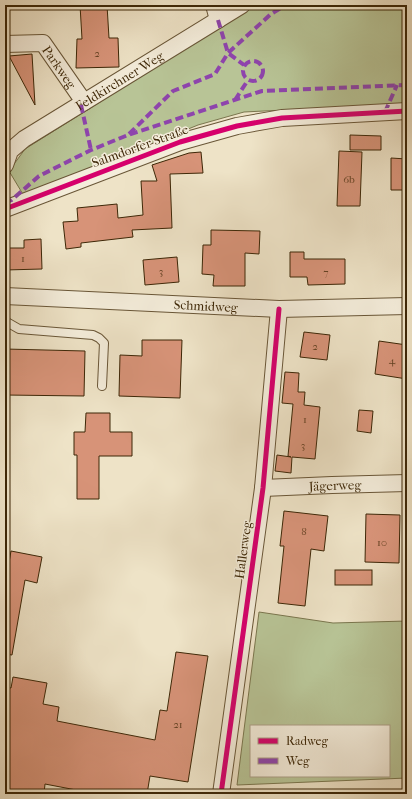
<svg xmlns="http://www.w3.org/2000/svg" width="412" height="799" font-family="'IM FELL French Canon',serif">
<style>
.green{fill:#b8c496;stroke:#7a764e;fill-rule:evenodd}
.building{fill:#d79378;stroke:#3d2707}
.lines{fill:none;stroke-linecap:round;stroke-linejoin:round}
.service-casing{stroke:#695637;stroke-width:10}
.minor-casing{stroke:#695637;stroke-width:18}
.service{stroke:#f4eddb;stroke-width:8}
.minor{stroke:#f4eddb;stroke-width:16}
.quiet{stroke:#8e44ad;stroke-width:4;stroke-dasharray:8 4;stroke-linecap:butt}
.cycleway-casing{stroke:#f4eddb;stroke-width:8}
.cycleway{stroke:#d6006c;stroke-width:5}
.labels{text-anchor:middle;dominant-baseline:central;stroke-width:3;stroke-linejoin:round;paint-order:stroke}
.number-label{font-size:11px;fill:#644223}
.street-label{font-size:13px;fill:#3d2707;stroke:#f4eddb}
</style>
<rect width="100%" height="100%" fill="#eee3c7"/>
<filter id="stains"><feTurbulence type="fractalNoise" baseFrequency=".005" numOctaves="4"/><feColorMatrix values="0 0 0 0 .2 0 0 0 0 .09 0 0 0 0 .02 0 0 0 .5 -.17"/></filter>
<radialGradient id="worn" r=".72"><stop offset=".6" stop-color="#630" stop-opacity="0"/><stop offset="1" stop-color="#630" stop-opacity=".3"/></radialGradient>
<g class="green">
<polygon points="255,5 407,5 407,104 244,112 198,125 24,196 9,171 25,149"/>
<path d="M259 612 333 623 407 621V778L237 785ZM251 726H389V776H251Z"/>
</g>
<g class="building">
<polygon points="80,5 107,5 109,38 118,38 119,67 76,68 77,39 82,39"/>
<polygon points="32,54 35,105 9,56"/>
<polygon points="350,135 381,136 381,150 350,150"/>
<polygon points="339,151 362,152 360,206 337,206"/>
<polygon points="201,152 203,173 170,174 172,228 132,230 133,237 81,243 81,247 66,249 63,222 78,221 77,208 117,204 118,218 143,215 141,181 157,181 152,165 189,153"/>
<polygon points="391,158 407,159 407,190 391,190"/>
<polygon points="211,230 260,231 259,254 245,253 245,286 213,286 214,275 202,274 203,245 211,245"/>
<polygon points="41,239 42,269 5,270 5,248 24,248 24,240"/>
<polygon points="290,252 304,252 304,259 345,259 345,284 308,285 307,277 290,277"/>
<polygon points="177,257 179,282 145,285 143,260"/>
<polygon points="304,332 330,335 327,360 300,357"/>
<polygon points="142,340 182,340 180,398 119,396 120,355 142,356"/>
<polygon points="379,341 407,345 407,379 375,374"/>
<polygon points="5,349 85,351 84,396 5,395"/>
<polygon points="285,372 299,373 298,392 305,392 304,405 320,407 315,459 292,457 291,473 275,471 277,455 291,457 288,456 293,404 282,403"/>
<polygon points="359,410 373,411 371,433 357,431"/>
<polygon points="86,413 110,413 110,432 132,432 132,456 99,456 99,499 77,499 77,455 74,455 74,432 85,432"/>
<polygon points="284,511 328,516 324,551 311,549 305,606 278,603 284,546 280,546"/>
<polygon points="366,514 400,515 399,563 365,562"/>
<polygon points="11,551 42,557 37,583 25,580 12,655 5,654 5,586"/>
<rect x="335" y="570" width="37" height="15"/>
<polygon points="176,652 208,656 188,782 150,776 147,794 97,794 45,784 44,794 21,794 5,791 5,687 11,688 13,677 47,683 43,704 59,707 57,721 155,740 160,710 167,711"/>
</g>
<g class="lines">
<g class="service-casing">
<polyline id="service" points="5,321 19,329 93,335 99,338 104,343 102,386"/>
</g>
<g class="minor-casing">
<g id="minor">
<polyline points="214,5 218,20"/>
<path id="s1" d="M5 44 43 43 84 102"/>
<path id="s2" d="M5 165 10 151 24 139 242 5"/>
<polyline points="5,209 180,142 237,126 282,118 407,111"/>
<path id="s3" d="M5 296 279 309 407 306"/>
<path id="s4" d="M263 488 332 485 407 483"/>
<polyline points="221,794 263,488 279,309"/>
</g>
</g>
<use href="#service" class="service"/>
<use href="#minor" class="minor"/>
<g class="quiet">
<polyline points="218,20 228,53 244,65"/>
<circle cx="253" cy="71" r="10"/>
<polyline points="235,100 248,80"/>
<polyline points="81,105 91,150"/>
<polyline points="385,112 397,85"/>
<polyline points="129,134 173,91 215,74 228,53 271,14 286,5"/>
<polyline points="6,205 39,176 91,150 128,135 262,91 407,85"/>
<polyline points="380,794 407,793"/>
</g>
<g class="cycleway-casing">
<g id="cycleway">
<polyline points="5,209 180,142 237,126 282,118 407,111"/>
<polyline points="221,794 263,488 279,309"/>
</g>
</g>
<use href="#cycleway" class="cycleway"/>
</g>
<g class="labels">
<g class="number-label">
<text x="97" y="53">2</text>
<text x="349" y="179">6b</text>
<text x="23" y="258">1</text>
<text x="161" y="271">3</text>
<text x="326" y="272">7</text>
<text x="315" y="346">2</text>
<text x="392" y="360">4</text>
<text x="305" y="419">1</text>
<text x="303" y="445">3</text>
<text x="304" y="531">8</text>
<text x="382" y="542">10</text>
<text x="178" y="724">21</text>
</g>
<g class="street-label">
<text stroke="none"><textPath href="#s1" startOffset="67">Parkweg</textPath></text>
<text stroke="none"><textPath href="#s2" startOffset="145">Feldkirchner Weg</textPath></text>
<text transform="translate(140 146) rotate(-20)">Salmdorfer Straße</text>
<text stroke="none"><textPath href="#s3" startOffset="201">Schmidweg</textPath></text>
<text stroke="none"><textPath href="#s4" startOffset="72">Jägerweg</textPath></text>
<text transform="translate(243 550) rotate(-82)">Hallerweg</text>
</g>
</g>
<rect width="412" height="799" fill="none" stroke="#eee3c7" stroke-width="20"/>
<rect x="6" y="6" width="400" height="787" fill="none" stroke="#3d2707" stroke-width="2"/>
<rect x="10" y="10" width="392" height="779" fill="none" stroke="#3d2707"/>
<rect x="250" y="725" width="140" height="52" fill="#f4eddb" stroke="#ab9e86"/>
<rect x="258" y="738" width="20" height="6" fill="#d6006c" stroke="#ab9e86"/>
<text x="286" y="745" font-size="12" fill="#3d2707">Radweg</text>
<rect x="258" y="758" width="20" height="6" fill="#8e44ad" stroke="#ab9e86"/>
<text x="286" y="765" font-size="12" fill="#3d2707">Weg</text>
<rect width="100%" height="100%" filter="url(#stains)"/>
<rect width="100%" height="100%" fill="url(#worn)"/>
</svg>
